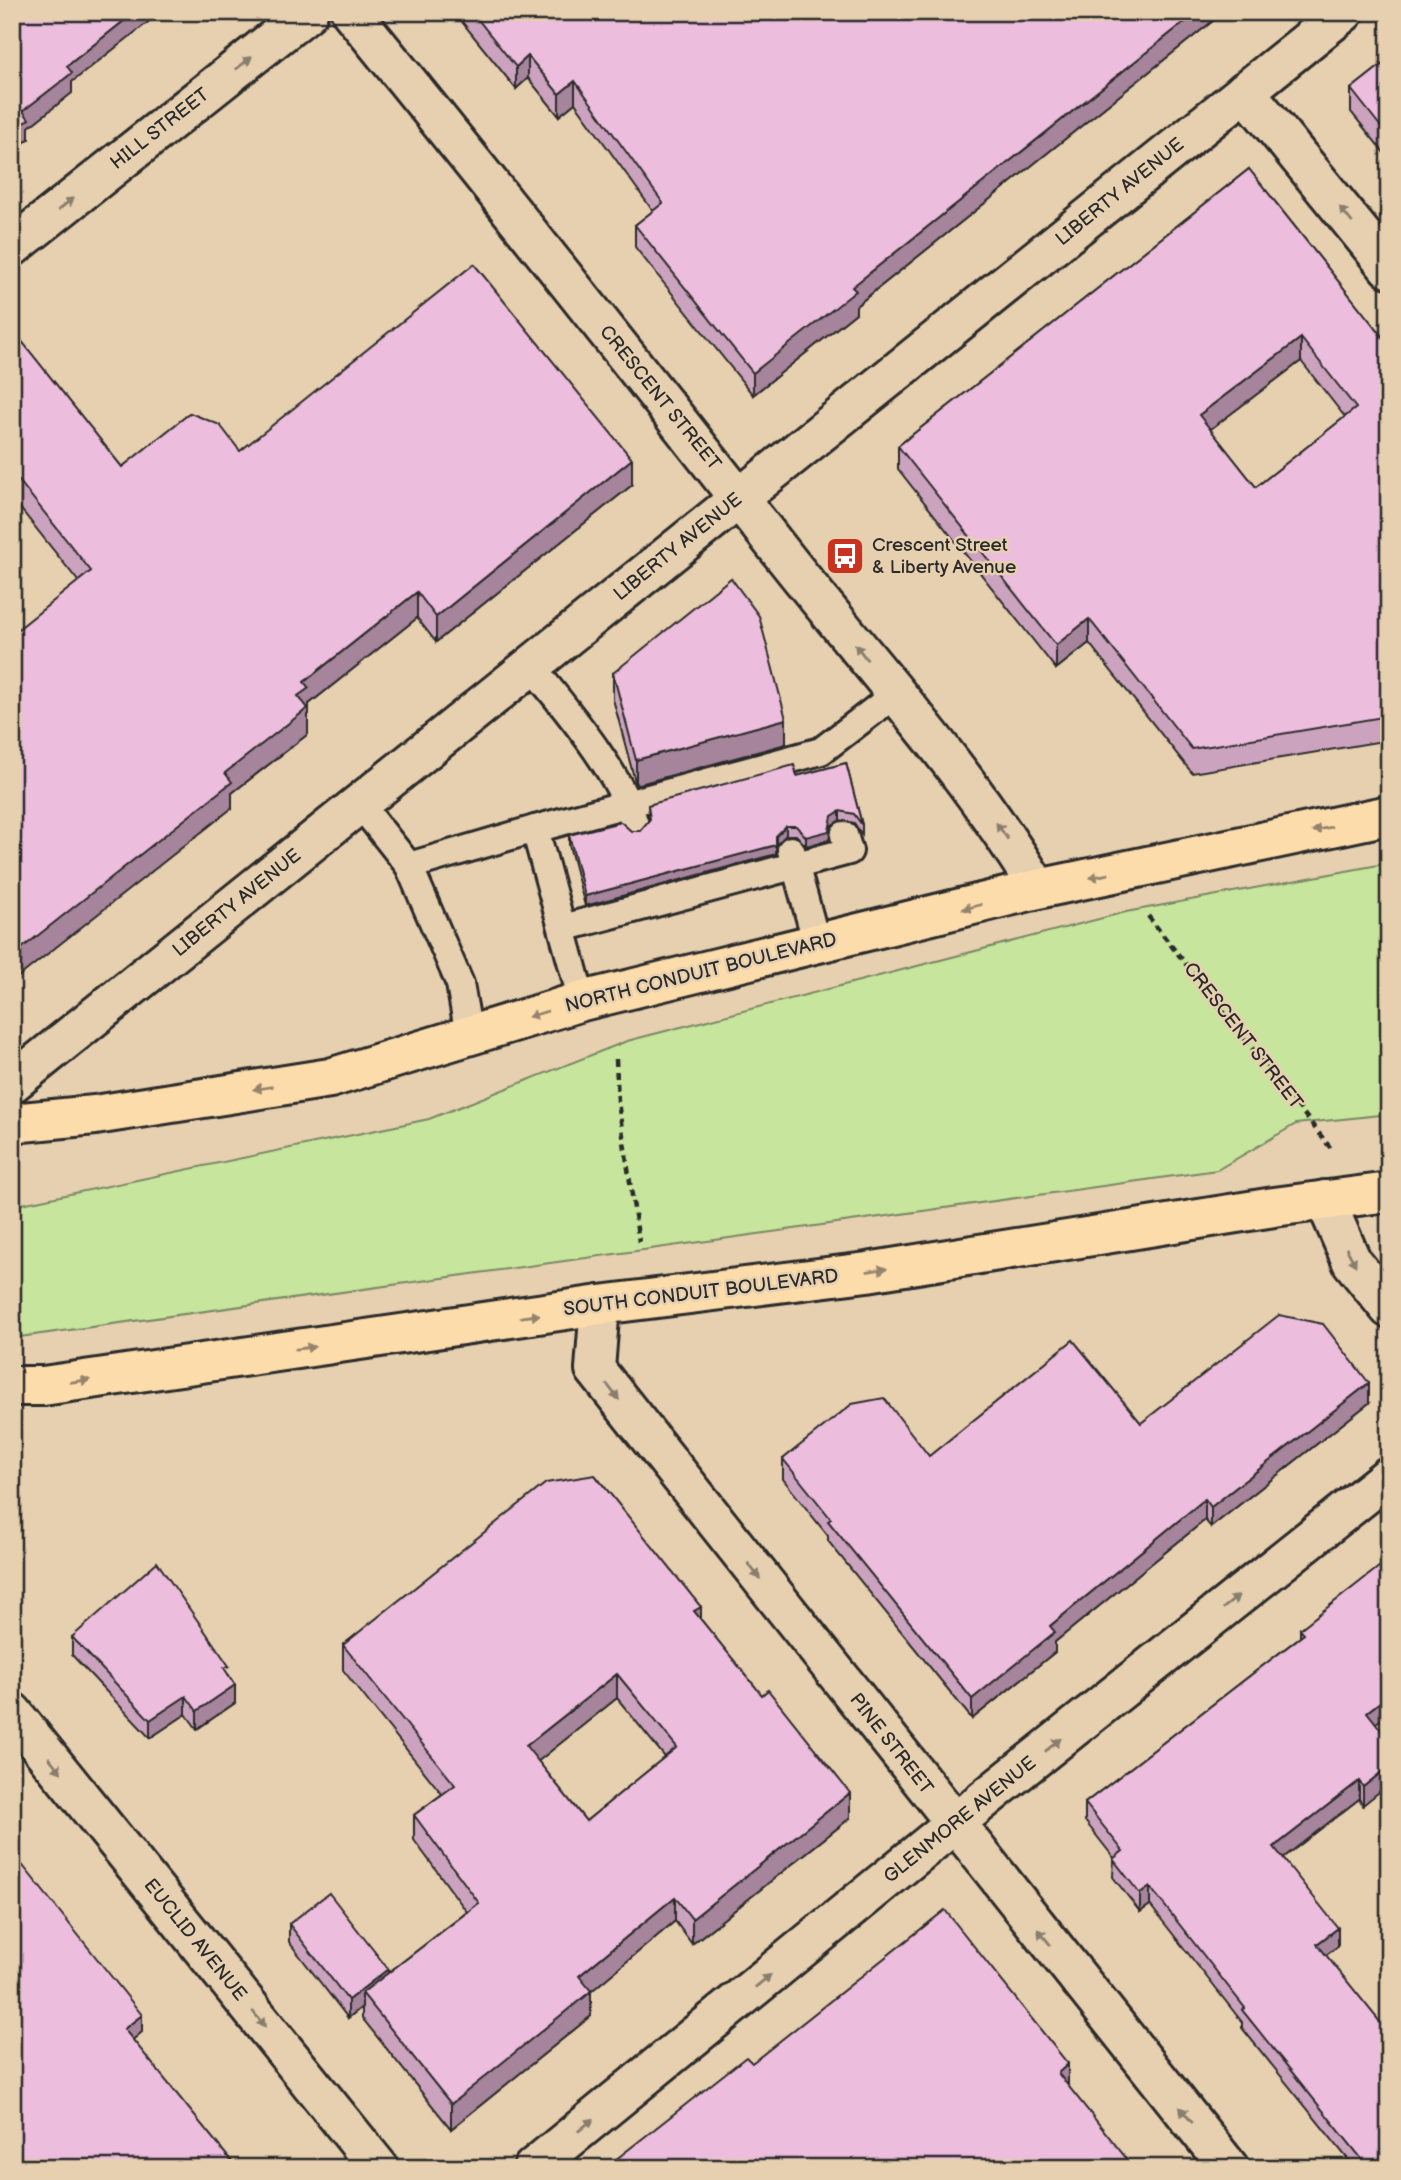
<svg xmlns="http://www.w3.org/2000/svg" width="1401" height="2180" font-family="'Balsamiq Sans',sans-serif">
<style>
.green{fill:#c7e59d;stroke:#798864;stroke-width:2}
.lines{fill:none;stroke-linecap:round;stroke-linejoin:round}
.service-casing{stroke:#2b2b2b;stroke-width:32}
.minor-casing{stroke:#2b2b2b;stroke-width:44}
.tertiary-casing{stroke:#2b2b2b;stroke-width:44}
.primary-casing{stroke:#2b2b2b;stroke-width:44}
.path{stroke:#2b2b2b;stroke-width:4.5;stroke-dasharray:7 5;stroke-linecap:butt}
.service{stroke:#e7d0b0;stroke-width:26}
.minor{stroke:#e7d0b0;stroke-width:38}
.tertiary{stroke:#e7d0b0;stroke-width:38}
.primary{stroke:#fddcac;stroke-width:38}
.wall{fill:#cca3bf;stroke:#2b2b2b;stroke-width:2;fill-rule:evenodd}
.shaded-wall{fill:#a6849b;stroke:#2b2b2b;stroke-width:2}
.building{fill:#edbdde;stroke:#2b2b2b;stroke-width:2;fill-rule:evenodd}
.oneway{fill:#897e6e}
.oneway2{fill:#94846c}
.labels{text-anchor:middle;dominant-baseline:central;stroke-width:5;stroke-linejoin:round;paint-order:stroke}
.street-label{font-size:19px;fill:#2b2b2b;stroke:#e7d0b0}
.poi-label{font-size:19px;fill:#2b2b2b;stroke:#e7d0b0;text-anchor:start}
</style>
<rect width="100%" height="100%" fill="#e7d0b0"/>
<filter id="ink" filterUnits="userSpaceOnUse"><feTurbulence type="fractalNoise" baseFrequency=".0143" numOctaves="2"/><feDisplacementMap in="SourceGraphic" scale="14" xChannelSelector="R" yChannelSelector="G"/><feConvolveMatrix kernelMatrix="1 2 1 2 8 2 1 2 1" color-interpolation-filters="sRGB"/></filter>
<g filter="url(#ink)">
<polygon class="green" points="1389,863 1389,1114 1296,1124 1217,1170 12,1338 12,1206 429,1119 627,1041 1126,912"/>
<g class="lines">
<g class="service-casing">
<g id="service">
<path d="M531 666C565 708 621 773 635 825"/>
<polyline points="360,804 409,866 535,829"/>
<polyline points="791,850 817,944"/>
<polyline points="409,866 460,984 469,1035"/>
<polyline points="563,928 849,851 844,835"/>
<polyline points="582,1001 535,829 821,751 894,695"/>
</g>
</g>
<g class="minor-casing">
<g id="minor">
<path d="M351 12C496 190 638 370 780 551 867 662 966 768 1038 889"/>
<polyline points="1245,91 1389,268"/>
<polyline points="12,247 308,12"/>
<polyline points="1325,1200 1352,1262 1389,1308"/>
<polyline points="600,1305 595,1369 1229,2168"/>
<polyline points="12,1712 379,2168"/>
<polyline points="533,2168 998,1788 1389,1476"/>
</g>
</g>
<g class="tertiary-casing">
<polyline id="tertiary" points="12,1083 1344,12"/>
</g>
<g class="primary-casing">
<g id="primary">
<polyline points="12,1123 95,1115 330,1078 582,1001 1038,889 1389,815"/>
<polyline points="12,1386 43,1386 600,1305 867,1272 1274,1207 1389,1192"/>
</g>
</g>
<g class="path">
<polyline points="1148,916 1333,1151"/>
<polyline points="616,1059 618,1102 639,1242"/>
</g>
<use href="#service" class="service"/>
<use href="#minor" class="minor"/>
<use href="#tertiary" class="tertiary"/>
<use href="#primary" class="primary"/>
</g>
<g class="wall">
<polygon points="454,12 1224,12 856,306 856,313 753,395 635,247 635,225 653,211 575,103 559,116 528,78 516,89"/>
<polygon points="1389,59 1389,159 1351,112 1351,89"/>
<path d="M1249 169 1389 345V740L1192 773 1089 643 1056 669 898 469V446ZM1301 361 1345 417 1256 487 1210 429Z"/>
<polygon points="12,329 122,467 240,451 632,485 436,642 417,618 309,704 309,714 308,715 308,734 232,793 232,808 78,581 12,498"/>
<polygon points="613,673 786,744 636,785 613,699"/>
<polygon points="846,763 862,825 862,835 854,823 840,820 832,825 829,840 806,846 796,835 786,835 776,845 776,854 585,906 569,845 569,835 640,831 649,821 648,805 797,776"/>
<polygon points="1369,1403 1211,1527 1205,1520 1055,1642 1055,1652 972,1719 828,1541 828,1536 783,1479 783,1459 929,1456 1141,1423"/>
<path d="M701 1620 850 1818 692 1944 675 1921 591 1991V2016L451 2129 362 2018V2007L348 2018 289 1942V1924L388 1973 467 1912 414 1840V1815L442 1794 343 1670V1645ZM617 1698 665 1757 586 1821 538 1761Z"/>
<polygon points="1300,1629 1376,1723 1363,1805 1359,1799 1283,1858 1338,1946 1326,1955 1389,2168 1355,2168 1242,2028 1242,2022 1150,1905 1140,1912 1113,1877 1114,1858 1085,1821 1085,1803 1300,1637"/>
<polygon points="72,1637 229,1675 235,1703 197,1729 186,1714 150,1738 72,1655"/>
</g>
<g class="shaded-wall">
<polygon points="135,12 161,12 72,82 72,93 29,127 29,139 12,152 12,132 23,111 67,66"/>
<polygon points="1197,12 1224,12 856,306 856,313 753,395 753,373 852,287"/>
<polygon points="528,56 528,78 516,89 516,67"/>
<polygon points="575,81 575,103 559,116 559,94"/>
<polygon points="1301,338 1301,361 1199,438 1199,415"/>
<polygon points="632,459 632,485 436,642 436,617"/>
<polygon points="417,592 417,618 309,704 309,714 308,715 308,734 232,793 232,808 12,982 12,956 225,773 298,696 304,682"/>
<polygon points="1089,619 1089,643 1056,669 1056,645"/>
<polygon points="786,719 786,744 636,785 636,760"/>
<polygon points="840,811 840,820 832,825 829,840 806,846 806,837 832,816"/>
<polygon points="786,826 786,835 776,845 776,836"/>
<polygon points="776,845 776,854 585,906 585,896"/>
<polygon points="1369,1383 1369,1403 1211,1527 1211,1507"/>
<polygon points="1205,1499 1205,1520 1055,1642 1055,1652 972,1719 972,1699 1050,1626"/>
<polygon points="701,1607 701,1632 694,1611"/>
<polygon points="617,1674 617,1698 526,1771 526,1746"/>
<polygon points="235,1685 235,1703 197,1729 197,1711"/>
<polygon points="1389,1695 1389,1713 1367,1730 1367,1712"/>
<polygon points="186,1696 186,1714 150,1738 150,1720"/>
<polygon points="1389,1766 1389,1784 1363,1805 1363,1787"/>
<polygon points="1359,1781 1359,1799 1274,1865 1274,1847"/>
<polygon points="850,1793 850,1818 692,1944 692,1919"/>
<polygon points="1150,1887 1150,1905 1140,1912 1140,1894"/>
<polygon points="675,1897 675,1921 581,2000 591,1991 591,2016 451,2129 451,2104 579,1976"/>
<polygon points="1338,1928 1338,1946 1317,1962 1317,1944"/>
<polygon points="388,1969 388,1987 362,1993 362,2007 348,2018 348,2000"/>
<polygon points="142,2015 142,2032 124,2047 124,2029"/>
<polygon points="1068,2064 1068,2098 1058,2073"/>
<polygon points="862,2161 862,2168 854,2168"/>
</g>
<g class="building">
<polygon points="12,12 135,12 67,66 72,73 23,111 29,119 12,132"/>
<polygon points="472,12 1197,12 852,287 856,291 753,373 635,225 663,203 575,81 559,94 528,56 516,67"/>
<polygon points="1389,59 1389,137 1351,89"/>
<path d="M1249 169 1389 345V716L1192 749 1089 619 1056 645 898 446ZM1301 338 1356 408 1256 487 1199 415Z"/>
<polygon points="474,264 632,459 436,617 417,592 304,682 309,688 298,696 308,708 225,773 232,782 12,956 12,634 91,571 12,472 12,329 122,467 190,413 220,425 240,451"/>
<polygon points="731,578 759,616 786,719 636,760 613,673"/>
<polygon points="846,763 862,825 854,814 840,811 832,816 829,831 806,837 796,826 786,826 776,836 776,845 585,896 569,835 621,822 631,831 640,831 650,819 648,805 794,765 797,776"/>
<polygon points="1279,1315 1323,1324 1369,1383 1211,1507 1205,1499 1050,1626 1055,1632 972,1699 828,1521 831,1519 783,1459 852,1404 884,1398 929,1456 1073,1340 1141,1423"/>
<path d="M595 1475 701 1607 694 1611 762 1695 768 1690 850 1793 692 1919 675 1897 579 1976 591 1991 451 2104 362 1993 479 1903 414 1815 455 1785 343 1645 546 1483ZM617 1674 677 1747 586 1821 526 1746Z"/>
<polygon points="1389,1559 1389,1695 1367,1712 1389,1740 1389,1766 1363,1787 1359,1781 1274,1847 1338,1928 1317,1944 1389,2033 1389,2168 1369,2168 1242,2010 1245,2008 1150,1887 1140,1894 1113,1859 1123,1851 1085,1803 1304,1634 1300,1629"/>
<polygon points="157,1562 229,1666 224,1668 235,1685 197,1711 186,1696 150,1720 72,1637"/>
<polygon points="12,1852 142,2015 124,2029 237,2168 12,2168"/>
<polygon points="329,1893 388,1969 348,2000 289,1924"/>
<polygon points="945,1910 1068,2064 1058,2073 1134,2168 867,2168 862,2161 854,2168 605,2168 746,2057 752,2063"/>
</g>
<defs><path id="oneway-solid" d="M-6-.8H1V-3.2L6.5 0L1 3.2V.8H-6Z" transform="scale(1.75)"/></defs>
<g class="oneway">
<use href="#oneway-solid" transform="translate(244 63) rotate(-38)"/>
<use href="#oneway-solid" transform="translate(66 204) rotate(-38)"/>
<use href="#oneway-solid" transform="translate(1346 215) rotate(-129)"/>
<use href="#oneway-solid" transform="translate(861 652) rotate(-128)"/>
<use href="#oneway-solid" transform="translate(1002 831) rotate(-125)"/>
<use href="#oneway-solid" transform="translate(1351 1257) rotate(62)"/>
<use href="#oneway-solid" transform="translate(613 1392) rotate(52)"/>
<use href="#oneway-solid" transform="translate(754 1571) rotate(52)"/>
<use href="#oneway-solid" transform="translate(1231 1602) rotate(-39)"/>
<use href="#oneway-solid" transform="translate(1053 1745) rotate(-39)"/>
<use href="#oneway-solid" transform="translate(55 1765) rotate(51)"/>
<use href="#oneway-solid" transform="translate(1044 1937) rotate(-129)"/>
<use href="#oneway-solid" transform="translate(763 1981) rotate(-39)"/>
<use href="#oneway-solid" transform="translate(259 2019) rotate(51)"/>
<use href="#oneway-solid" transform="translate(1186 2115) rotate(-129)"/>
<use href="#oneway-solid" transform="translate(586 2125) rotate(-39)"/>
</g>
<g class="oneway2">
<use href="#oneway-solid" transform="translate(1322 829) rotate(168)"/>
<use href="#oneway-solid" transform="translate(1099 876) rotate(168)"/>
<use href="#oneway-solid" transform="translate(972 907) rotate(166)"/>
<use href="#oneway-solid" transform="translate(538 1014) rotate(163)"/>
<use href="#oneway-solid" transform="translate(263 1088) rotate(171)"/>
<use href="#oneway-solid" transform="translate(877 1270) rotate(-9)"/>
<use href="#oneway-solid" transform="translate(530 1316) rotate(-8)"/>
<use href="#oneway-solid" transform="translate(305 1348) rotate(-8)"/>
<use href="#oneway-solid" transform="translate(80 1381) rotate(-8)"/>
</g>
</g>
<defs>
<g id="bus-square" transform="scale(2.0125)"><rect x="-9" y="-9" width="18" height="18" rx="4" fill="#c8321e" stroke="#e7d0b0"/><path d="M-5-6H5V4H4V6H2V4H-2V6H-4V4H-5ZM-3.5-4V0h7V-4ZM-3.5 1.2v1.5H-2V1.2ZM2 1.2v1.5H3.5V1.2Z" fill="#fff"/></g>
</defs>
<g fill-rule="evenodd">
<use href="#bus-square" x="845" y="556"/>
</g>
<g class="labels">
<g class="street-label">
<text transform="translate(160 129) rotate(-38)">HILL STREET</text>
<text transform="translate(1120 192) rotate(-39)">LIBERTY AVENUE</text>
<text transform="translate(660 398) rotate(51)">CRESCENT STREET</text>
<text transform="translate(678 547) rotate(-39)">LIBERTY AVENUE</text>
<text transform="translate(237 903) rotate(-39)">LIBERTY AVENUE</text>
<text transform="translate(701 973) rotate(-14)">NORTH CONDUIT BOULEVARD</text>
<text transform="translate(1243 1036) rotate(52)">CRESCENT STREET</text>
<text transform="translate(701 1293) rotate(-7)">SOUTH CONDUIT BOULEVARD</text>
<text transform="translate(891 1744) rotate(52)">PINE STREET</text>
<text transform="translate(960 1820) rotate(-39)">GLENMORE AVENUE</text>
<text transform="translate(195 1940) rotate(51)">EUCLID AVENUE</text>
</g>
<g class="poi-label">
<text x="872" y="545">Crescent Street<tspan x="872" dy="22">&amp; Liberty Avenue</tspan></text>
</g>
</g>
<rect width="1401" height="2180" fill="none" stroke="#e7d0b0" stroke-width="42"/>
<rect x="21" y="21" width="1359" height="2138" fill="none" stroke="#2b2b2b" stroke-width="2.5" filter="url(#ink)"/>
</svg>
